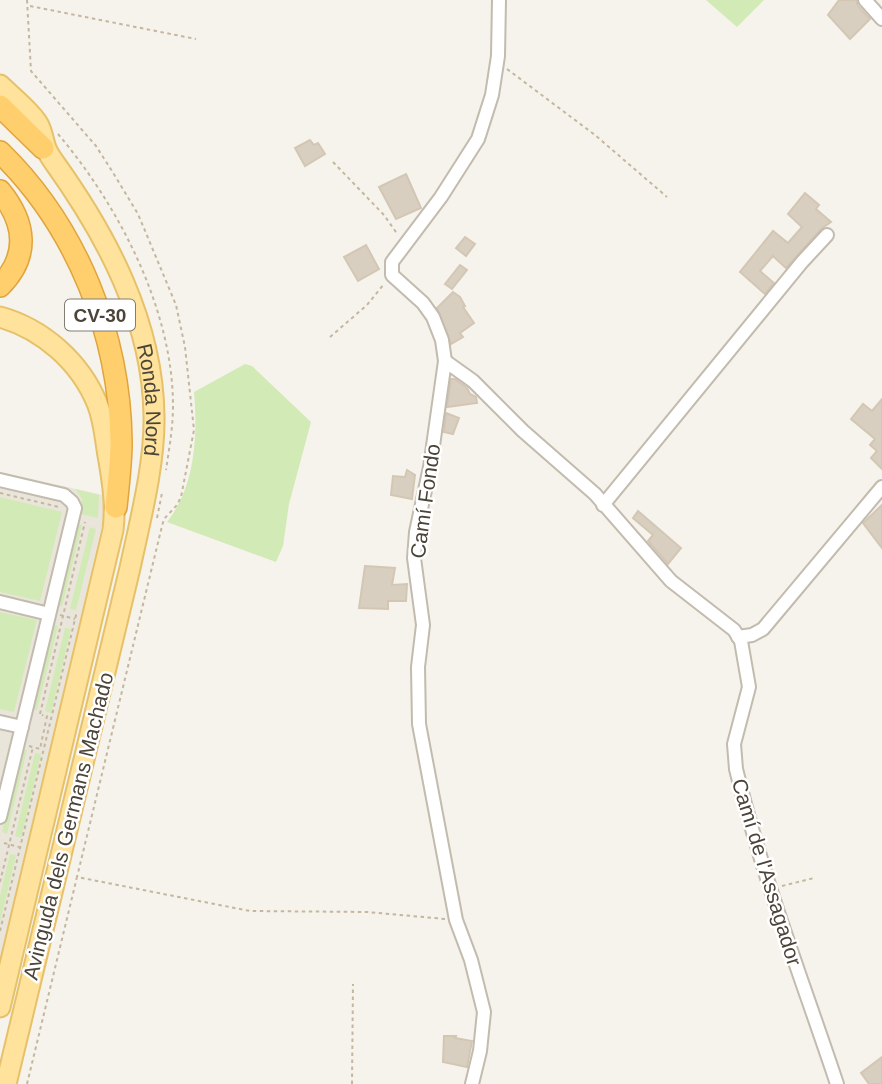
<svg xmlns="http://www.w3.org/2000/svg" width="882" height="1084" font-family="Arial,sans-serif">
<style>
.residential{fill:#eae5da}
.green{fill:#d2eab5}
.building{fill:#d8cfc1;stroke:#d3c7b4;stroke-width:2}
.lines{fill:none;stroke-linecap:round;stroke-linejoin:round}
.street-casing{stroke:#c2bbae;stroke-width:16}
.primary-casing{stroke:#e6c16a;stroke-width:23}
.highway-casing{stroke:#e0a43c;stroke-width:24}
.path{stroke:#c4b79f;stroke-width:2;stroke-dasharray:3.5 3.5;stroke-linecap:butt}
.street{stroke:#fff;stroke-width:12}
.primary{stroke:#ffe39c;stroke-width:19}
.highway{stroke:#ffcf6e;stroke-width:21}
.labels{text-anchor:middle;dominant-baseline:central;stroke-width:5;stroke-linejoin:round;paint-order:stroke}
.shield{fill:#fff;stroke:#817c74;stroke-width:2}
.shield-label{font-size:19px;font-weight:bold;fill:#4b4439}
.street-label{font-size:21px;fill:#4b4439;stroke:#fff}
</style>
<rect width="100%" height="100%" fill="#f6f3ec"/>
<polygon class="residential" points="0,472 103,495 103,521 0,965"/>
<g class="green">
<polygon points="706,0 764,0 737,27"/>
<path d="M245 364 252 366 311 422 289 504 283 546 276 562 167 522C195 487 198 436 194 392Z"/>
<polygon points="75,489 99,495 98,518 81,514 82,499"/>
<polygon points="0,497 62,512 40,601 0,592"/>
<polygon points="76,523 82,525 62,606 56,605"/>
<polygon points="90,527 96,529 76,610 70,609"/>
<polygon points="0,612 37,620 14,712 0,709"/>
<polygon points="52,624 58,626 37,710 32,708"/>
<polygon points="65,628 71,629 51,713 45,711"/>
<polygon points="22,749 27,750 7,834 2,832"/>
<polygon points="35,753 41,754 21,838 15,836"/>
<polygon points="10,854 16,855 0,922 0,896"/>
</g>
<g class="building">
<polygon points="839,0 856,0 858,6 870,19 850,39 828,15"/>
<polygon points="310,140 314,145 318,143 325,154 305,166 295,148"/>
<polygon points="406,174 421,208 396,219 379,187"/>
<polygon points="805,193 819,205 816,209 831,222 821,229 786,268 773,256 760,271 774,283 765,294 740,272 773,231 788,243 802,227 788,214"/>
<polygon points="465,237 475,244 466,256 456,248"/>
<polygon points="366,245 379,269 358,281 344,257"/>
<polygon points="460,265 467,270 452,289 445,284"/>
<polygon points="453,292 460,297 465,306 463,307 474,323 460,333 463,337 451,344 437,308"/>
<polygon points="451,379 455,379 467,388 470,394 476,397 477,403 447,407"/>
<polygon points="882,399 882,469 871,458 877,451 870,445 875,439 851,419 863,404 872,411"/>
<polygon points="446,413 459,418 453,434 444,432"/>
<polygon points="407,470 415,475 412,499 391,495 393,476 405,477"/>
<polygon points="882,505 882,548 863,523"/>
<polygon points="638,511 681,548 668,564 648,541 653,535 633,518"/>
<polygon points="365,566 395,568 392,585 407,584 406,601 388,601 388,609 359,608"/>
<polygon points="444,1036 456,1036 455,1038 472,1041 467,1067 443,1062"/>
<polygon points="882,1057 882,1084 869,1084 861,1073"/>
</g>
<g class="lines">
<g class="street-casing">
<g id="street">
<polyline points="865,0 882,19"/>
<path d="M445 361 473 381 523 431 595 494 671 581 734 630 741 641 749 687 734 744 736 769C762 876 802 979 837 1084"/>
<polyline points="0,480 64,495 72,502 75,508 0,817"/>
<polyline points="603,505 802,262 827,235"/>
<polyline points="0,602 49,614"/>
<polyline points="738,637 752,635 763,629 882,487"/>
<polyline points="0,722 22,727"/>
<polyline points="472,1084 480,1051 484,1012 471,960 456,920 419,724 418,667 423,625 414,558 416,532 430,467 445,361 442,340 433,317 423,303 392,275 392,262 441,197 478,139 492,95 498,56 499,0"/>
</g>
</g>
<g class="primary-casing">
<g id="primary">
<path id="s1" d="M0 85C10 95 36 116 40 128 46 144 42 145 54 162 107 236 153 322 154 416 155 464 140 521 130 568L6 1084"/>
<path d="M0 317C43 329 80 362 97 403 105 422 105 442 109 461 113 485 116 506 113 530L0 1007"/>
</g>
</g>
<g class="highway-casing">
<g id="highway">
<polyline points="0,106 43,148"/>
<path d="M0 152C77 227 120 335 121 442 121 464 118 486 116 507"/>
<path d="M0 191C26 223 30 256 0 286"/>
</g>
</g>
<g class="path">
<polyline points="27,0 31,71 96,146 112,171 138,214 176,305 185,347 194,430 181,497 177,505 164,519 162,526 77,877"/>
<polyline points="30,6 196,39"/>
<polyline points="507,69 595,135 667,197"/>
<path d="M58 134C119 206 173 310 173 406 173 428 169 449 166 470"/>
<polyline points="333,162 384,215 398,235"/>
<polyline points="330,337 367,305 384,284"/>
<polyline points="0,493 59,507"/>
<polyline points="157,518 162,493"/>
<polyline points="60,615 75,619"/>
<polyline points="40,714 85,522"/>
<polyline points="29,746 40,749 47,716 42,715"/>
<polyline points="4,843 19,847"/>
<polyline points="0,882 33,747"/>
<polyline points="782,886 814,878"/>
<polyline points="0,931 77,611"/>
<polyline points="27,1084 77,877 250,911 367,912 445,919"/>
<polyline points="352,1084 353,984"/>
</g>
<use href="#street" class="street"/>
<use href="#primary" class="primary"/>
<use href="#highway" class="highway"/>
</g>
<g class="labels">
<rect class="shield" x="65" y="299.5" width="70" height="31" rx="5"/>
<g class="shield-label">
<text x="100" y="315">CV-30</text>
</g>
<g class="street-label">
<text stroke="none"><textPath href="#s1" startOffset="357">Ronda Nord</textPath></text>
<text transform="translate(425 501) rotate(-82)">Camí Fondo</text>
<text transform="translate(68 826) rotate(-76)">Avinguda dels Germans Machado</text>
<text transform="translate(767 872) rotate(73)">Camí de l'Assagador</text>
</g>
</g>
</svg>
